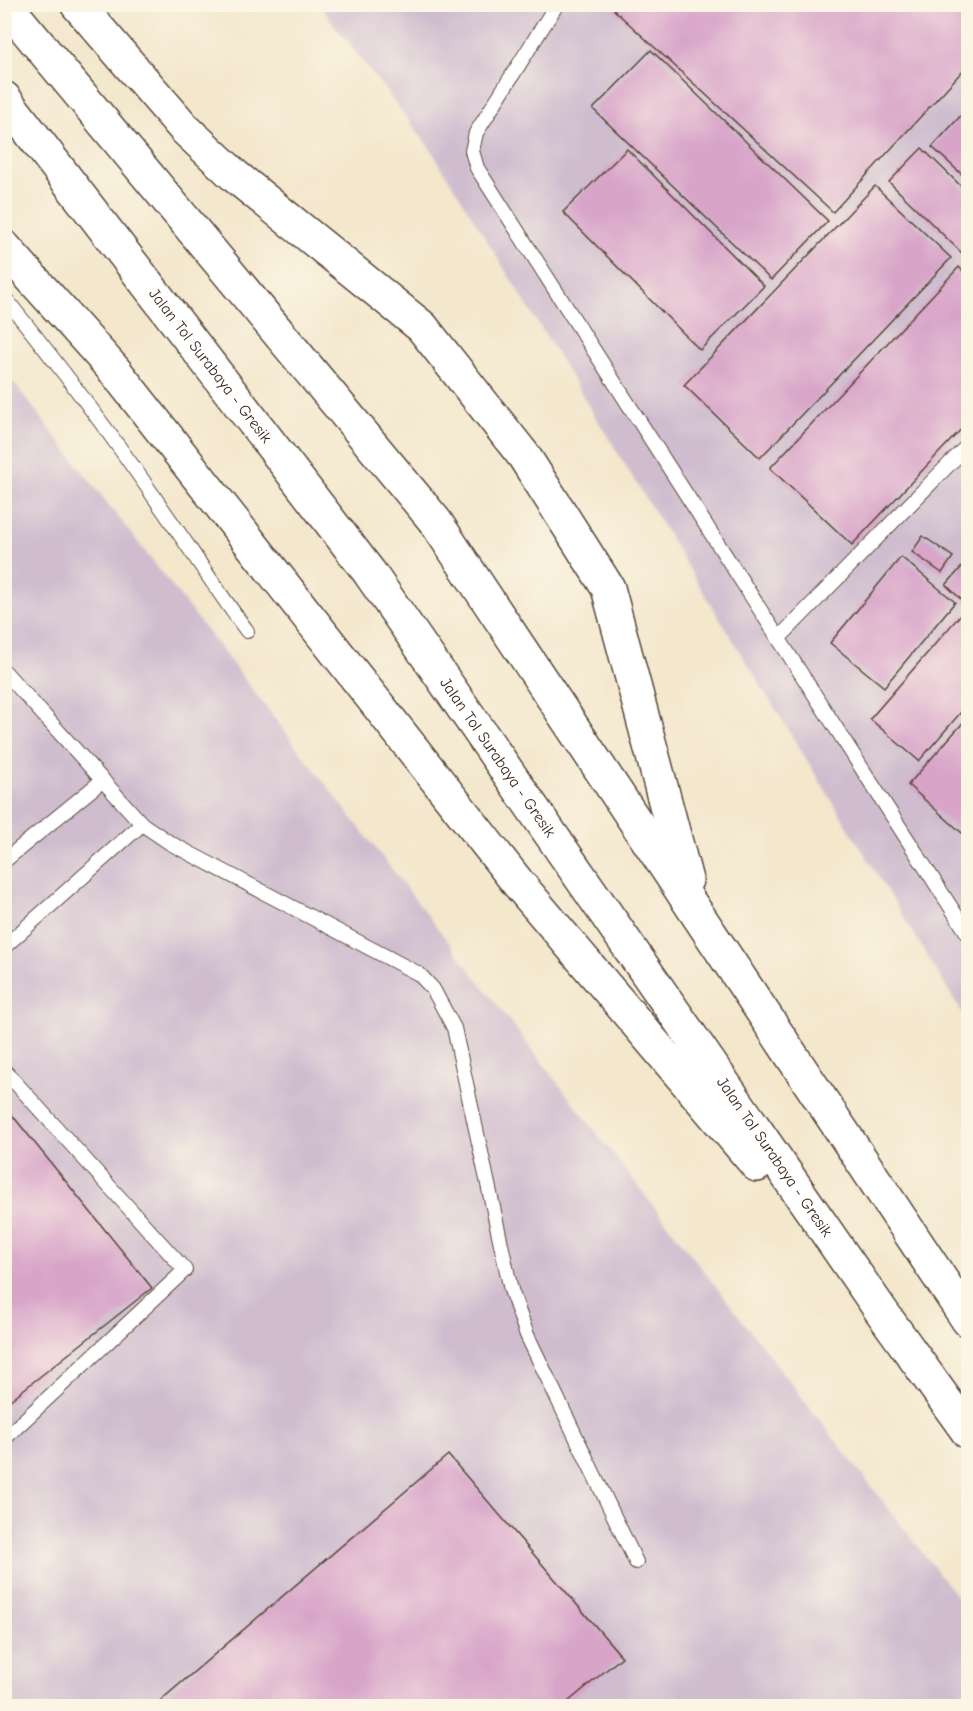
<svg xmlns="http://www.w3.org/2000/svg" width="973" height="1711" font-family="'Comic Neue',sans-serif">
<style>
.industrial{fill:#cfbdcf}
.building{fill:#d8a5c9}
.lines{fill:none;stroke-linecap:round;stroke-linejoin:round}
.service-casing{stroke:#574638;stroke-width:16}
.motorway-casing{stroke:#574638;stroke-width:36}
.service{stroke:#fff;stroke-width:14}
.motorway{stroke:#fff;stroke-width:33}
.labels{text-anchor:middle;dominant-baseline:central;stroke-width:4.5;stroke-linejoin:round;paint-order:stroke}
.street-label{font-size:16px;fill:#3b2a1e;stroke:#fcf5e5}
</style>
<rect width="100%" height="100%" fill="#fcf5e5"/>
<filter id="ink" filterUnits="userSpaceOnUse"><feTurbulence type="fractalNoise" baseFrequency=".0167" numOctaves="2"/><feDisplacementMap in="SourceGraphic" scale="12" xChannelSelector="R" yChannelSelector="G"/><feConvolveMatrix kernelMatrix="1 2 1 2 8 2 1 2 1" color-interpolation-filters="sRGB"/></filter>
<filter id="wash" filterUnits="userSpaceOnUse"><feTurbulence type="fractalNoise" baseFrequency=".008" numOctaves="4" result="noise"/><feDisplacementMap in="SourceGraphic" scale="24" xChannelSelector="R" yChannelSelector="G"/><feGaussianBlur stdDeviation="1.35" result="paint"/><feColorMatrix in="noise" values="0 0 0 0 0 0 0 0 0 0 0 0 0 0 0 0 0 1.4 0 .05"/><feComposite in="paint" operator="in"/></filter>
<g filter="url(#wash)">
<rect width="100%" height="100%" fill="#f3e7cc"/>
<g class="industrial">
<polygon points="319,5 968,5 968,1022 430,148"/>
<polygon points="4,370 968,1611 968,1706 5,1706"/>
</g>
<g id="blocks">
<g class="building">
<polygon points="618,4 968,4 968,65 833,212 614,10"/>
<polygon points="651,50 828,221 771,280 593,109"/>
<polygon points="966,110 968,113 968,180 932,147"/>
<polygon points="922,148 968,193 968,259 889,182"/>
<polygon points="627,149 764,286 700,350 563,212"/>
<polygon points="875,186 951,258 760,458 684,385"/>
<polygon points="959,267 968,276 968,422 852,545 770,468"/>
<polygon points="923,536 953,557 942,573 912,552"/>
<polygon points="901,557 955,602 884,687 830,643"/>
<polygon points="968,560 968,606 946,585"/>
<polygon points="962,613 968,619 968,704 919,761 870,719"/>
<polygon points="968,717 968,826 962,833 908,785"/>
<polygon points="4,1105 152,1288 4,1405"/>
<polygon points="448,1455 622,1657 563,1706 154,1706"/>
</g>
</g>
</g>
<g filter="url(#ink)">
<use href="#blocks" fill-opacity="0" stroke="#574638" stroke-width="1.5"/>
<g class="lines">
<g class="service-casing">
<g id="service">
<polyline points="557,4 476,133 472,151 477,168 968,934"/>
<path d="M4 297C59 365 112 435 161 507 190 548 217 591 247 631"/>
<polyline points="779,638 968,445"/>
<polyline points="4,671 142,824 170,843 419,974 433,989 454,1028 511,1290 527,1335 636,1562"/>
<polyline points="4,861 103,780"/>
<polyline points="4,947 142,824"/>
<polyline points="4,1070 185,1270 4,1439"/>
</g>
</g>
<g class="motorway-casing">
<g id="motorway">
<polyline points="5,4 435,521 968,1320"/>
<polyline points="77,4 185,129 235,176 422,327 524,456 608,588 686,880"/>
<path id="s1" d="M4 98 369 572 884 1315 968 1432"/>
<polyline points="4,247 115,371 518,883 757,1165"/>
</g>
</g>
<use href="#service" class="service"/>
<use href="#motorway" class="motorway"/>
</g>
</g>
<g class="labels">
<g class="street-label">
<text stroke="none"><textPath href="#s1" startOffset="338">Jalan Tol Surabaya - Gresik</textPath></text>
<text stroke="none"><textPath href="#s1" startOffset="824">Jalan Tol Surabaya - Gresik</textPath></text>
<text stroke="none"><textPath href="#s1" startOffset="1310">Jalan Tol Surabaya - Gresik</textPath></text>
</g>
</g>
<rect width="973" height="1711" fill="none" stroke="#fcf5e5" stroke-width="24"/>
</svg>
